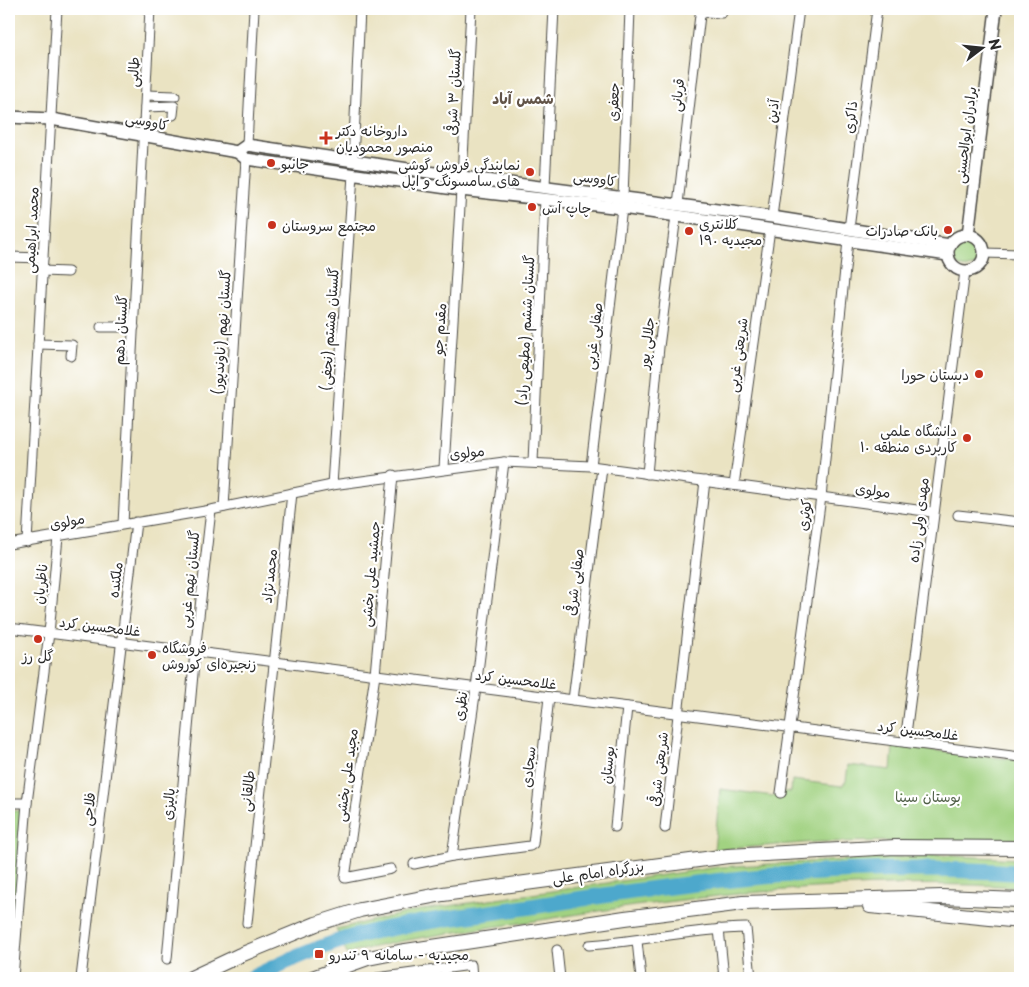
<svg xmlns="http://www.w3.org/2000/svg" width="1029" height="987" font-family="'Playpen Sans','Playpen Sans Arabic',sans-serif">
<style>
.green{fill:#a1d281;stroke:#667e56}
.lines{fill:none;stroke-linecap:round;stroke-linejoin:round}
.river{stroke:#4ea8cc;stroke-width:16}
.minor-casing{stroke:#484742;stroke-width:11}
.secondary-casing{stroke:#484742;stroke-width:14}
.trunk-casing{stroke:#484742;stroke-width:16}
.minor{stroke:#fff;stroke-width:9}
.secondary{stroke:#fff;stroke-width:11}
.trunk{stroke:#fff;stroke-width:14}
.poi-dot{fill:#c8321e;stroke:#fff;stroke-width:2}
.labels{text-anchor:middle;dominant-baseline:central;stroke-width:4.5;stroke-linejoin:round;paint-order:stroke}
.street-label{font-size:14px;fill:#2b2b2b;stroke:#fff}
.poi-label{font-size:14px;fill:#2b2b2b;stroke:#fff;text-anchor:start}
.park-label{font-size:14px;fill:#4e5d45;stroke:#fff}
.neighbourhood-label{font-size:15px;font-weight:bold;fill:#625448;stroke:#fff}
</style>
<rect width="100%" height="100%" fill="#fff"/>
<filter id="ink" filterUnits="userSpaceOnUse"><feTurbulence type="fractalNoise" baseFrequency=".02" numOctaves="2"/><feDisplacementMap in="SourceGraphic" scale="10" xChannelSelector="R" yChannelSelector="G"/><feConvolveMatrix kernelMatrix="1 2 1 2 8 2 1 2 1" color-interpolation-filters="sRGB"/></filter>
<filter id="wash" filterUnits="userSpaceOnUse"><feTurbulence type="fractalNoise" baseFrequency=".0096" numOctaves="4" result="noise"/><feDisplacementMap in="SourceGraphic" scale="20" xChannelSelector="R" yChannelSelector="G"/><feGaussianBlur stdDeviation="1.12" result="paint"/><feColorMatrix in="noise" values="0 0 0 0 0 0 0 0 0 0 0 0 0 0 0 0 0 1.4 0 .05"/><feComposite in="paint" operator="in"/></filter>
<g filter="url(#wash)">
<rect width="100%" height="100%" fill="#eae3c2"/>
<g class="green">
<circle cx="967" cy="253" r="15"/>
<polygon points="893,746 1020,760 1020,840 816,842 714,850 720,789 774,796 775,791 791,792 792,780 842,786 846,781 848,765 891,770"/>
<polygon points="9,811 24,811 9,967"/>
<path d="M935 855 1020 859V887C857 878 702 894 541 920 476 930 411 936 347 954L336 929 414 911 718 867Z"/>
</g>
<g class="lines">
<path class="river" d="M252 978C290 959 334 940 376 931 426 920 477 915 528 907 690 881 856 861 1020 873"/>
</g>
</g>
<g filter="url(#ink)">
<g class="lines">
<g class="minor-casing">
<g id="minor">
<polyline points="146,95 175,96"/>
<polyline points="145,107 174,106 173,115"/>
<polyline points="247,145 254,9"/>
<polyline points="353,161 360,9"/>
<polyline points="462,177 471,9"/>
<polyline points="545,186 554,9"/>
<polyline points="623,197 630,9"/>
<polyline points="678,204 700,15 706,12 722,13 722,9"/>
<polyline points="772,217 799,9"/>
<polyline points="849,229 877,9"/>
<polyline points="984,253 1020,254"/>
<polyline points="9,257 43,258"/>
<polyline points="42,271 68,272"/>
<polyline points="101,327 134,327"/>
<polyline points="38,344 72,345 71,356"/>
<polyline points="533,462 545,199"/>
<polyline points="591,466 622,208"/>
<polyline points="444,468 461,190"/>
<polyline points="647,474 659,347 676,216"/>
<polyline points="332,485 353,175"/>
<polyline points="734,485 770,229"/>
<polyline points="224,507 246,159"/>
<polyline points="958,515 1020,522"/>
<polyline points="123,524 150,9"/>
<polyline points="27,542 57,9"/>
<polyline points="9,544 211,510 332,485 504,462 591,466 932,512"/>
<polyline points="9,628 1020,757"/>
<polyline points="573,700 602,468"/>
<polyline points="905,742 965,271"/>
<polyline points="781,793 821,497 848,241"/>
<polyline points="9,803 27,803"/>
<polyline points="615,827 627,707"/>
<polyline points="665,828 705,481"/>
<polyline points="452,856 530,846 533,844 549,697"/>
<polyline points="414,864 452,856 476,688 504,462"/>
<polyline points="391,869 345,878 375,675 393,475"/>
<polyline points="247,923 292,493"/>
<polyline points="719,929 724,978"/>
<polyline points="637,941 641,978"/>
<path d="M589 945C641 941 693 929 746 928L751 978"/>
<polyline points="557,950 560,978"/>
<polyline points="167,959 195,652 211,510"/>
<polyline points="13,978 27,803 49,633 58,537"/>
<polyline points="81,978 136,522"/>
<polyline points="377,978 471,965 472,978"/>
</g>
</g>
<g class="secondary-casing">
<g id="secondary">
<polyline points="9,117 51,119 237,152 246,159 461,190 622,208 948,255"/>
<polyline points="237,152 247,145 462,177 772,217 950,245"/>
<circle cx="966" cy="253" r="18"/>
<polyline points="968,235 996,9"/>
</g>
</g>
<g class="trunk-casing">
<g id="trunk">
<polyline points="870,906 1020,921"/>
<polyline points="191,978 238,956 316,924 360,910 443,894 728,856 895,847 1020,848"/>
<polyline points="312,978 368,958 399,952 625,918 743,903 942,897 1020,900"/>
</g>
</g>
<use href="#minor" class="minor"/>
<use href="#secondary" class="secondary"/>
<use href="#trunk" class="trunk"/>
</g>
</g>
<g class="poi-dot">
<path d="M323.5 130.5h5v5h5v5h-5v5h-5v-5h-5v-5h5z"/>
<circle cx="271" cy="163" r="5"/>
<circle cx="530" cy="172" r="5"/>
<circle cx="532" cy="207" r="5"/>
<circle cx="272" cy="225" r="5"/>
<circle cx="948" cy="230" r="5"/>
<circle cx="689" cy="231" r="5"/>
<circle cx="979" cy="374" r="5"/>
<circle cx="967" cy="438" r="5"/>
<circle cx="38" cy="639" r="5"/>
<circle cx="152" cy="655" r="5"/>
<rect x="314" y="949" width="10" height="10" rx="2.5"/>
</g>
<g class="labels">
<g class="street-label">
<text transform="translate(133 72) rotate(-87)">طالبی</text>
<text transform="translate(453 92) rotate(-87)">گلستان ۳ شرقی</text>
<text transform="translate(677 95) rotate(-83)">قربانی</text>
<text transform="translate(613 102) rotate(-88)">جعفری</text>
<text transform="translate(772 111) rotate(-83)">آذین</text>
<text transform="translate(850 117) rotate(-83)">ذاکری</text>
<text transform="translate(147 121) rotate(11)">کاووسی</text>
<text transform="translate(965 135) rotate(-83)">برادران ابوالحسنی</text>
<text transform="translate(595 178) rotate(8)">کاووسی</text>
<text transform="translate(31 230) rotate(-87)">محمد ابراهیمی</text>
<text transform="translate(329 329) rotate(-86)">گلستان هشتم (نجفی)</text>
<text transform="translate(439 329) rotate(-86)">مقدم جو</text>
<text transform="translate(120 330) rotate(-87)">گلستان دهم</text>
<text transform="translate(525 330) rotate(-87)">گلستان ششم (مطیعی راد)</text>
<text transform="translate(221 332) rotate(-86)">گلستان نهم (ناوندپور)</text>
<text transform="translate(593 336) rotate(-83)">صفایی غربی</text>
<text transform="translate(646 343) rotate(-83)">جلالی پور</text>
<text transform="translate(737 355) rotate(-82)">شریعتی غربی</text>
<text transform="translate(467 452) rotate(-6)">مولوی</text>
<text transform="translate(873 490) rotate(8)">مولوی</text>
<text transform="translate(804 515) rotate(-82)">کوثری</text>
<text transform="translate(918 520) rotate(-83)">مهدی ولی زاده</text>
<text transform="translate(67 521) rotate(-11)">مولوی</text>
<text transform="translate(370 574) rotate(-85)">جمشید علی بخشی</text>
<text transform="translate(269 576) rotate(-84)">محمدنژاد</text>
<text transform="translate(189 579) rotate(-84)">گلستان نهم غربی</text>
<text transform="translate(115 580) rotate(-83)">ملکنده</text>
<text transform="translate(574 582) rotate(-83)">صفایی شرقی</text>
<text transform="translate(40 584) rotate(-84)">ناظریان</text>
<text transform="translate(100 626) rotate(7)">غلامحسین کرد</text>
<text transform="translate(516 679) rotate(7)">غلامحسین کرد</text>
<text transform="translate(460 706) rotate(-82)">نظری</text>
<text transform="translate(918 730) rotate(7)">غلامحسین کرد</text>
<text transform="translate(607 765) rotate(-84)">بوستان</text>
<text transform="translate(528 767) rotate(-84)">سجادی</text>
<text transform="translate(658 769) rotate(-83)">شریعتی شرقی</text>
<text transform="translate(346 775) rotate(-82)">مجید علی بخشی</text>
<text transform="translate(247 791) rotate(-84)">طالقانی</text>
<text transform="translate(168 804) rotate(-85)">پالیزی</text>
<text transform="translate(88 809) rotate(-83)">فلاحی</text>
<text transform="translate(598 872) rotate(-8)">بزرگراه امام علی</text>
</g>
<g class="poi-label">
<text x="336" y="130">داروخانه دکتر<tspan x="336" dy="16">منصور محمودیان</tspan></text>
<text x="281" y="163">جانبو</text>
<text x="520" y="164" text-anchor="end">نمایندگی فروش گوشی<tspan x="520" dy="16">های سامسونگ و اپل</tspan></text>
<text x="542" y="207">چاپ آس</text>
<text x="699" y="223">کلانتری<tspan x="699" dy="16">۱۹۰ مجیدیه</tspan></text>
<text x="282" y="225">مجتمع سروستان</text>
<text x="938" y="230" text-anchor="end">بانک صادرات</text>
<text x="969" y="374" text-anchor="end">دبستان حورا</text>
<text x="957" y="430" text-anchor="end">دانشگاه علمی<tspan x="957" dy="16">کاربردی منطقه ۱۰</tspan></text>
<text x="162" y="647">فروشگاه<tspan x="162" dy="16">زنجیره‌ای کوروش</tspan></text>
<text x="38" y="655" text-anchor="middle">گل رز</text>
<text x="329" y="954">مجیدیه - سامانه ۹ تندرو</text>
</g>
<g class="park-label">
<text x="928" y="796">بوستان سینا</text>
</g>
<g class="neighbourhood-label">
<text x="523" y="97">شمس آباد</text>
</g>
</g>
<rect width="1029" height="987" fill="none" stroke="#fff" stroke-width="30"/>
<g transform="translate(982 48) rotate(74)" stroke="#ffffff" stroke-width="4" paint-order="stroke">
<path d="M0-4L9 19L0 12L-9 19Z" fill="#2b2b2b"/>
<text y="-8" font-size="14" font-weight="bold" text-anchor="middle" fill="#2b2b2b">N</text>
</g>
</svg>
